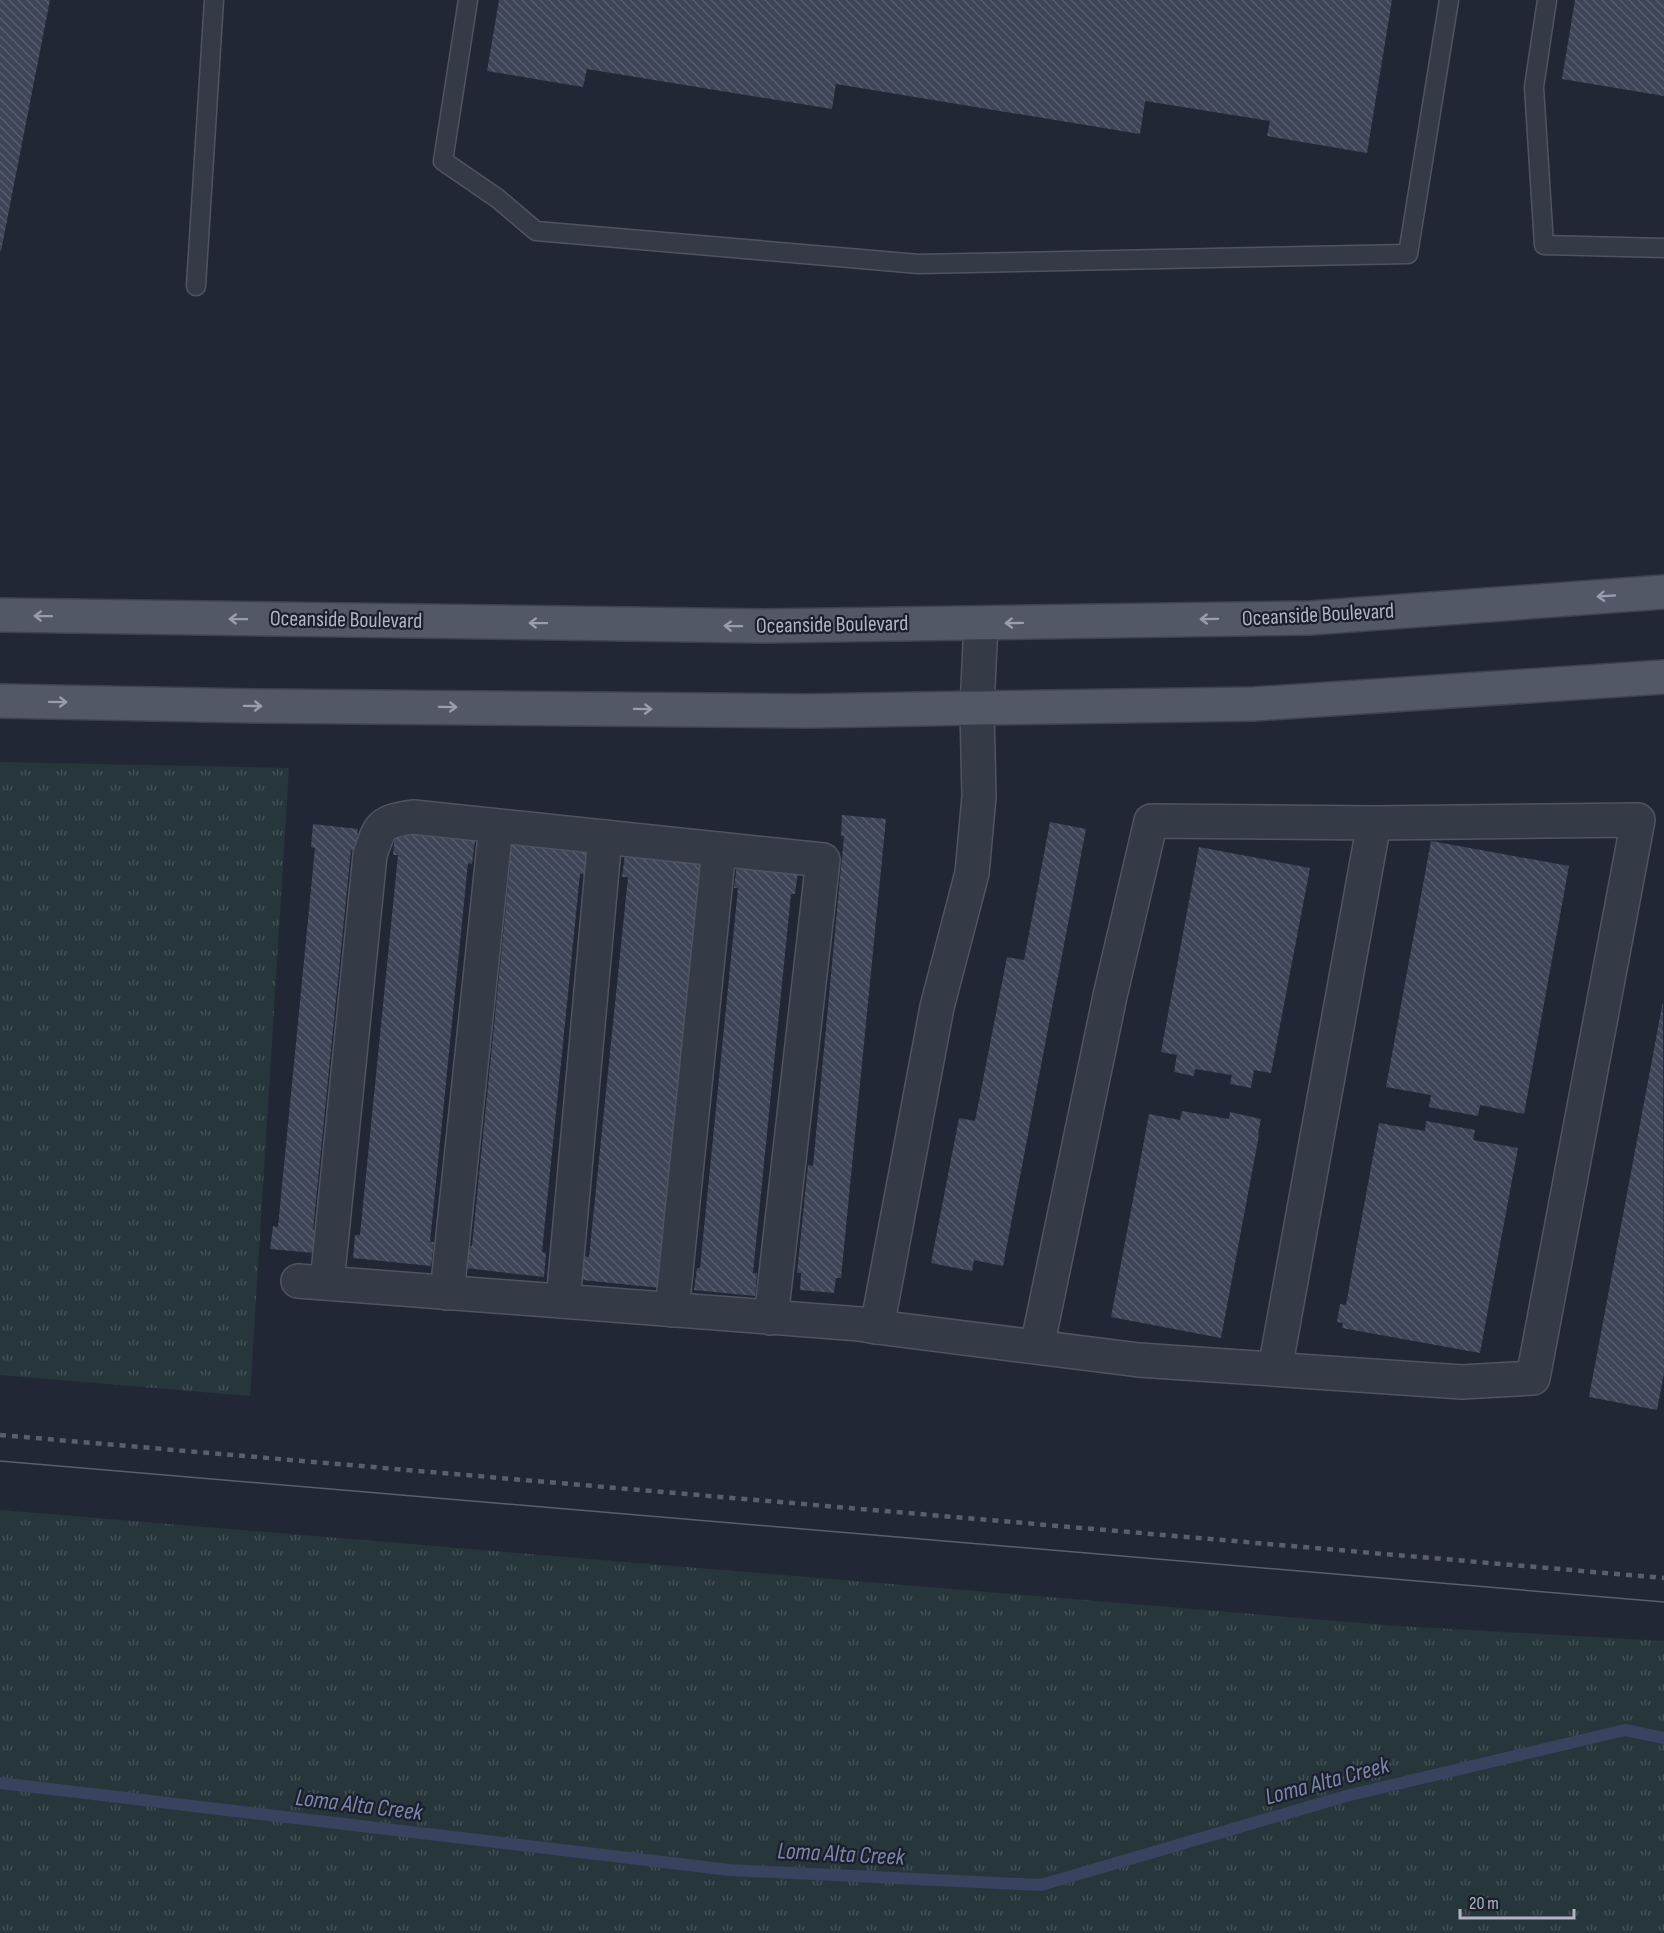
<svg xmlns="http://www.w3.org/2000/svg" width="1664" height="1933" font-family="'Sofia Sans Condensed',sans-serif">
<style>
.grass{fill:url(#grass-tufts)}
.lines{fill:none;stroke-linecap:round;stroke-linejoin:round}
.stream{stroke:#39425f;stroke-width:12}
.building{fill:url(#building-back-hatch)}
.lane-casing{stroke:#505462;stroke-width:21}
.street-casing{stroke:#505462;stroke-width:36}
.primary-casing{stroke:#3f4351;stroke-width:36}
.lane{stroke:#353a47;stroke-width:18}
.street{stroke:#353a47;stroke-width:33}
.primary{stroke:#535867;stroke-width:33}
.tram{stroke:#5a5f70;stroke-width:1.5}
.rail{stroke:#5a5f70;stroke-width:4.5;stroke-dasharray:6 6;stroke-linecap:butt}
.oneway{stroke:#999dad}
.labels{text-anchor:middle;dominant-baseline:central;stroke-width:4.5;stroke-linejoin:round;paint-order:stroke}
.street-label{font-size:22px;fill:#b0b4c4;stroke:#1b1f2c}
.water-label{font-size:24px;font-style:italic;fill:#7a86aa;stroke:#1b1f2c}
</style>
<defs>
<pattern id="grass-tufts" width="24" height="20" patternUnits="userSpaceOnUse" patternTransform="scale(1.5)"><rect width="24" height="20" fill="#27363b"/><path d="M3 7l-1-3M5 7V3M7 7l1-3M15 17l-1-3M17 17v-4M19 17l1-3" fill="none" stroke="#445156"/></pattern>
<pattern id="building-back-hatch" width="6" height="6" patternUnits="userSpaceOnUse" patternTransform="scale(1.5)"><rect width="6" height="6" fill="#3e4557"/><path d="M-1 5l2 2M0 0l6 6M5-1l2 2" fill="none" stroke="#575d6e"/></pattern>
</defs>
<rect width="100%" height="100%" fill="#222736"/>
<g class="grass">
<polygon points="0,762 289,768 250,1396 0,1375"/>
<polygon points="0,1510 1398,1626 1664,1641 1664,1933 0,1933"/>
</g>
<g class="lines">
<polyline class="stream" points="0,1783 730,1870 1041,1885 1346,1796 1625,1730 1664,1738"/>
</g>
<g class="building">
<polygon points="0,0 50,0 1,251 0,251"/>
<polygon points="499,0 1392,0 1367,153 1267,136 1270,121 1145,101 1140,134 836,84 832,109 587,69 583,87 487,71"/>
<polygon points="1575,0 1664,0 1664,96 1562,79"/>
<polygon points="842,815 886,819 841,1278 836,1278 834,1293 800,1290 801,1273 797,1273 808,1165 813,1166 844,836 841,836"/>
<polygon points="1050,822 1086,829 1003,1266 974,1260 972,1271 931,1263 959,1118 975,1121 1007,957 1024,960"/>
<polygon points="313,824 358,829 356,851 351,850 313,1230 317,1231 315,1253 270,1249 273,1226 278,1227 315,848 311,847"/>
<polygon points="395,833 475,840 472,864 468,863 430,1242 434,1242 431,1266 353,1258 355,1235 360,1235 398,855 393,855"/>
<polygon points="1431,841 1569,866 1524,1114 1480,1105 1478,1116 1429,1107 1431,1095 1386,1087"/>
<polygon points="508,843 587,851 584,874 580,874 542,1252 546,1253 544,1277 465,1268 467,1245 472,1246 510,866 505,865"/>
<polygon points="1199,847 1310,868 1271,1073 1254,1070 1251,1088 1230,1084 1232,1075 1195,1069 1194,1076 1174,1072 1177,1055 1161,1052"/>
<polygon points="625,854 704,862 702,886 698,885 660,1264 664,1264 661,1288 582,1280 584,1256 589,1257 628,877 622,877"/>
<polygon points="737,865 798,871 795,894 791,894 753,1273 757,1273 755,1296 694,1290 697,1268 700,1268 738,888 734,888"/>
<polygon points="1663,1001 1664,1373 1657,1410 1589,1397"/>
<polygon points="1182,1111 1229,1119 1230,1112 1261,1119 1258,1134 1259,1135 1221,1338 1111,1317 1149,1114 1180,1120"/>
<polygon points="1426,1121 1475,1130 1473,1140 1518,1148 1480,1353 1342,1328 1343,1323 1337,1322 1340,1304 1346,1305 1379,1123 1425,1131"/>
</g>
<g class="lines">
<g class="lane-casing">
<g id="lane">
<polyline points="468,0 443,161 497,198 536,231 919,264 1408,254 1449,0"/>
<polyline points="1547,0 1534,87 1544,245 1664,248"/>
<polyline points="196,286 214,0"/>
</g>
</g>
<g class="street-casing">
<g id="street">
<polyline points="298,1281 860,1324 877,1327 1139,1360 1462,1382 1533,1378 1638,820 1374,823 1151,821 1110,996 1037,1347"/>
<path d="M327 1283 370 855C380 825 380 822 413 817L823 860 771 1318"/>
<polyline points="447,1293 496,826"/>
<polyline points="563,1301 605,837"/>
<polyline points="672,1310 719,849"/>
<polyline points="877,1327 937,1007 972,873 979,797 977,708 981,623"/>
<polyline points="1275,1369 1374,823"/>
</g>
</g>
<g class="primary-casing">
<g id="primary">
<polyline points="0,615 764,626 1310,618 1664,592"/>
<polyline points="0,701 260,706 807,711 977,708 1254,704 1664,677"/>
</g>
</g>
<use href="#lane" class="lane"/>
<use href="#street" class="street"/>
<use href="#primary" class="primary"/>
<polyline class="tram" points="0,1461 1664,1602"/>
<polyline class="rail" points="0,1435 1664,1578"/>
</g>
<defs><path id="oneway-shaft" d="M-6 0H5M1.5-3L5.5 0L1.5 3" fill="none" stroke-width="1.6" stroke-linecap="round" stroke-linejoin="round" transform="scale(1.5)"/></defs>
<g class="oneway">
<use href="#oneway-shaft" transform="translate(1606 596) rotate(176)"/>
<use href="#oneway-shaft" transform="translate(43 616) rotate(-179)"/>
<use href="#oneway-shaft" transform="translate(238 619) rotate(-179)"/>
<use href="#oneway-shaft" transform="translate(1209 619) rotate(179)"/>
<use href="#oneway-shaft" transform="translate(538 623) rotate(-179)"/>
<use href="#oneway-shaft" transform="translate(1014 623) rotate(179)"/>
<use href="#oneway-shaft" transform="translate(733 626) rotate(-179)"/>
<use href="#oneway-shaft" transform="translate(58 702) rotate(1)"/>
<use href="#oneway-shaft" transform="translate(253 706) rotate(1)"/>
<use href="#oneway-shaft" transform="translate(448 707) rotate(1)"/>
<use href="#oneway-shaft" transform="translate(643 709) rotate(1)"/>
</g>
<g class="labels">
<g class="street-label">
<text transform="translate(1318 615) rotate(-3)">Oceanside Boulevard</text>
<text transform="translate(346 620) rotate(1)">Oceanside Boulevard</text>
<text transform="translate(832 625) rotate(-1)">Oceanside Boulevard</text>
</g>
<g class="water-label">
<text transform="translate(1327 1781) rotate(-15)">Loma Alta Creek</text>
<text transform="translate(359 1805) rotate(7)">Loma Alta Creek</text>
<text transform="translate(841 1854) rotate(3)">Loma Alta Creek</text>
</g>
</g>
<path d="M1460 1909v9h114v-9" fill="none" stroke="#b0b4c4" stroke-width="3"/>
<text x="1469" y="1909" font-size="18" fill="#b0b4c4" stroke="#1b1f2c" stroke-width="4.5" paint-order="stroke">20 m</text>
</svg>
